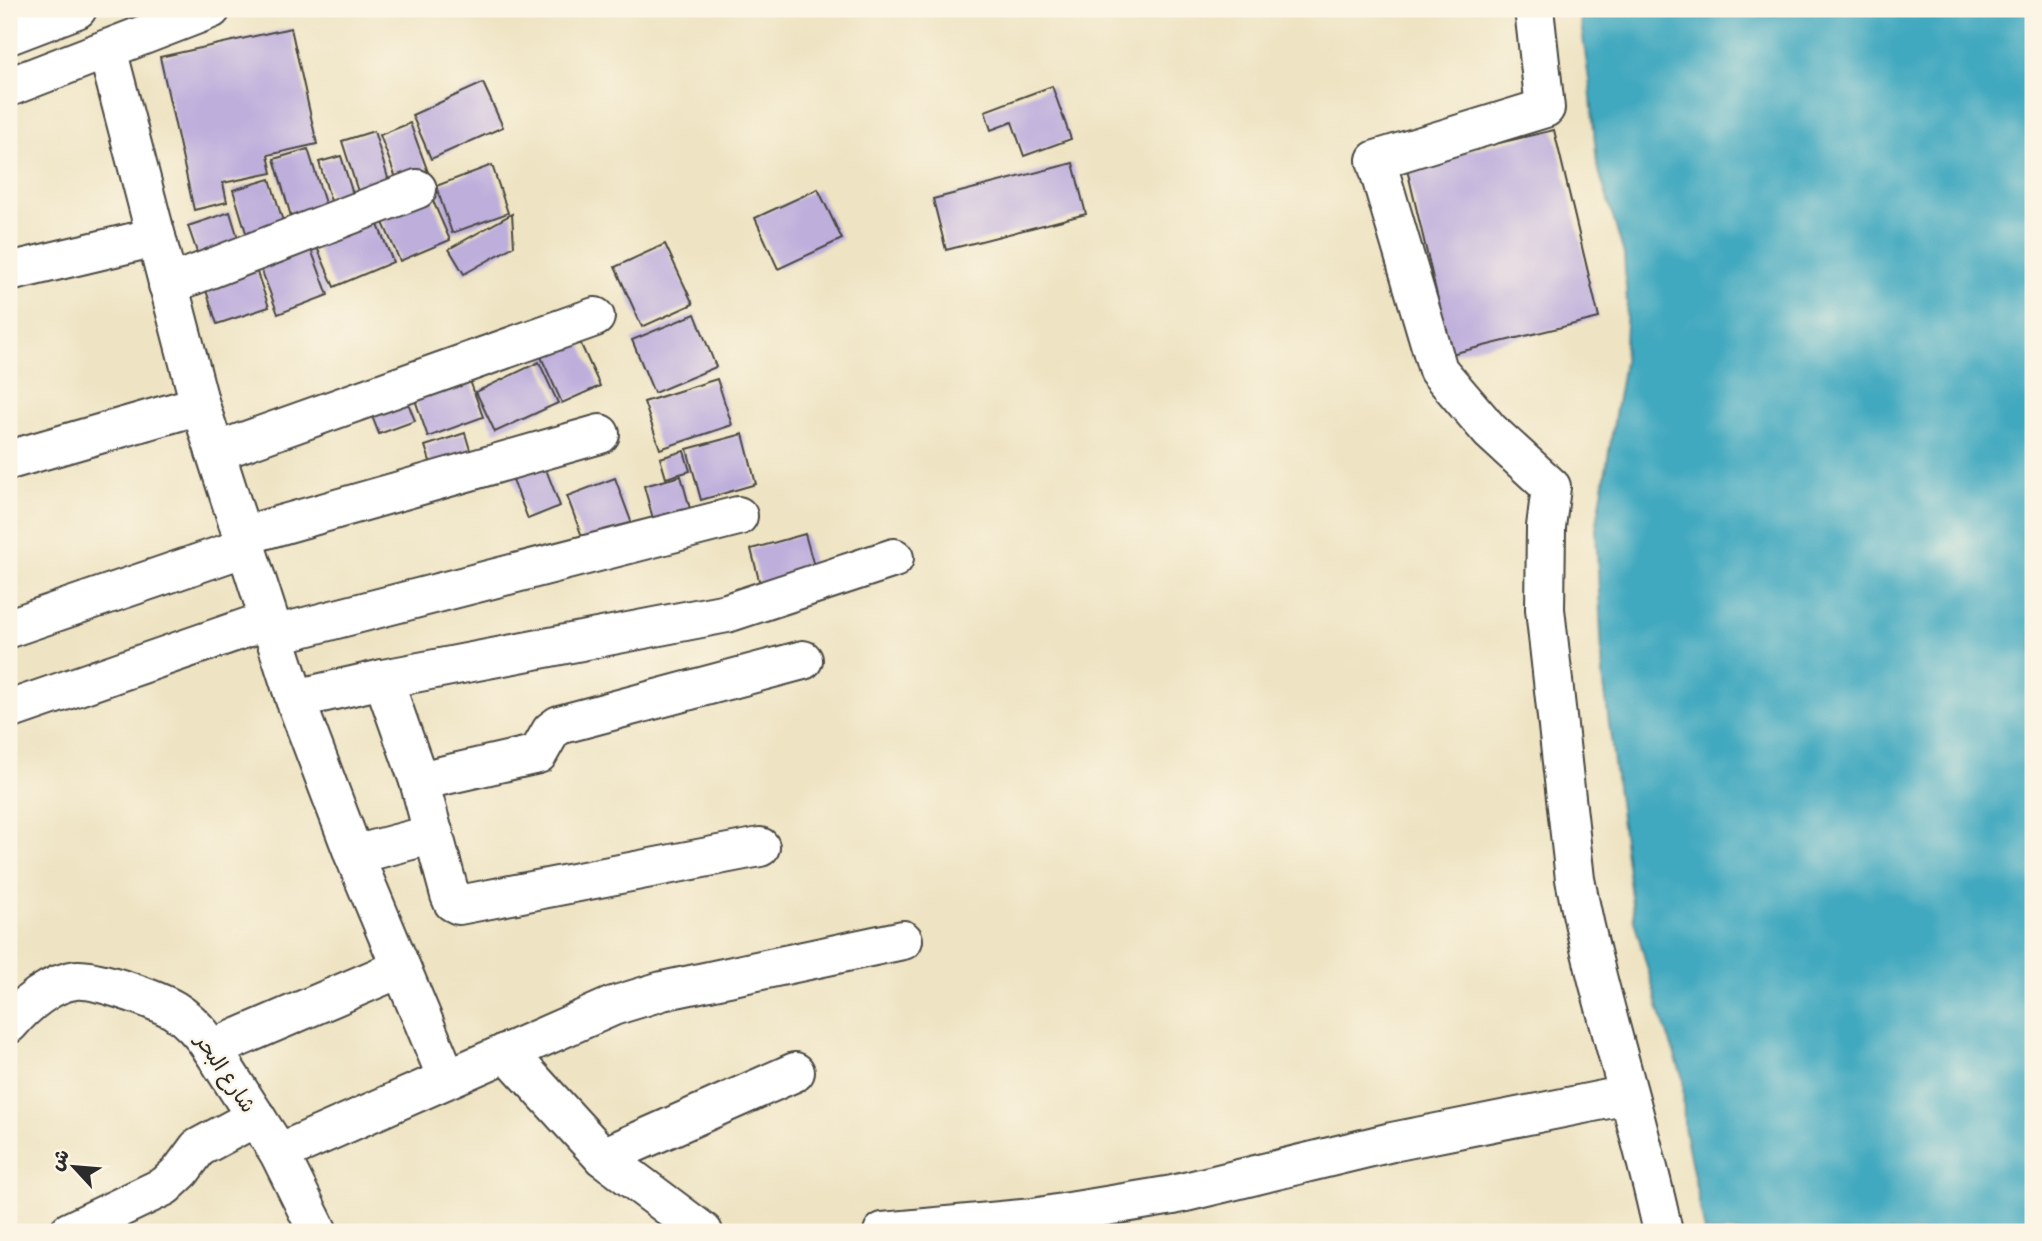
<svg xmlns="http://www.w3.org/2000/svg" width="2042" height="1241" font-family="'Patrick Hand','Playpen Sans Arabic',sans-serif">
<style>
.water{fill:#3fa8bf;stroke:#356a75;stroke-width:2}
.building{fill:#bdaedc}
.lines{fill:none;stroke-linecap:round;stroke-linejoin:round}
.minor-casing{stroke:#484742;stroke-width:42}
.highway-casing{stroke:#484742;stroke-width:42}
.minor{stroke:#fff;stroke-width:38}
.highway{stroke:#fff;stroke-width:38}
.labels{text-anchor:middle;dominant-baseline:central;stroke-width:5;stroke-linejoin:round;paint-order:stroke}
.street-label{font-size:21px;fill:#2b2b2b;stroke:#fcf5e5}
</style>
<rect width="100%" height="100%" fill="#fcf5e5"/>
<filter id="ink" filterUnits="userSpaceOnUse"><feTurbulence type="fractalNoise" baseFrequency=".0143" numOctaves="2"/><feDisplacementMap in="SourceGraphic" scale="14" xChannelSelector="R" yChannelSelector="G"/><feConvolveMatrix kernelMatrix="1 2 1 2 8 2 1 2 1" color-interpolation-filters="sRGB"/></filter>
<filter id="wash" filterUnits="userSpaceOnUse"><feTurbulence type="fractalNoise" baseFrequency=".00686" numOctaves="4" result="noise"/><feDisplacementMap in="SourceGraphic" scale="28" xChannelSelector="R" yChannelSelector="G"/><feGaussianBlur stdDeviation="1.57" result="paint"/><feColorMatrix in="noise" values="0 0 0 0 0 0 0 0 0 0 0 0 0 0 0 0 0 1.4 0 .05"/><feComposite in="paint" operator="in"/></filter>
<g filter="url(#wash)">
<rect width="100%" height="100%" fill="#eee3c2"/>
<polygon class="water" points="1579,9 2033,9 2033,1232 1705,1232 1684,1127 1683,1078 1660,1013 1634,920 1603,676 1596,529 1624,362 1627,303 1624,254 1597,164 1590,87"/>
<g id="blocks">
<g class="building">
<polygon points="291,28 317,144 268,155 272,173 223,183 227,202 194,210 160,57"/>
<polygon points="483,83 503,127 431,159 412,115"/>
<polygon points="1052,86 1071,139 1024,156 1012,122 991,130 985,111"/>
<polygon points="410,123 429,175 399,186 380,135"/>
<polygon points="1554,130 1599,318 1451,354 1406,165"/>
<polygon points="374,131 391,188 360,198 342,141"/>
<polygon points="308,149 328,213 293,223 274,159"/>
<polygon points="341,156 356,204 334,211 319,162"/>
<polygon points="1073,163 1086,214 946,250 933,199"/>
<polygon points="492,165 508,213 452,233 436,186"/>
<polygon points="270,179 285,228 248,239 233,190"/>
<polygon points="818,189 842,239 778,269 755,218"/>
<polygon points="430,194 450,240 400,261 380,216"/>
<polygon points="230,212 242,251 201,264 188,226"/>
<polygon points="512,214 514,246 464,274 449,249"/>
<polygon points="376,220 393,262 334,287 316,245"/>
<polygon points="309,244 328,295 278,314 259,263"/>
<polygon points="665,244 693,304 642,327 615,267"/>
<polygon points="253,261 269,307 217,324 202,278"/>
<polygon points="695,314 716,367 654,393 632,340"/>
<polygon points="579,340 600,386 562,403 541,357"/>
<polygon points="539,362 558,403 495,432 476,392"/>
<polygon points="468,375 483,417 428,437 413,394"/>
<polygon points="717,379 732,425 660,449 644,402"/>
<polygon points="403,390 415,421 379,434 367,403"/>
<polygon points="465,433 473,460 434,473 425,446"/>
<polygon points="743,434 756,484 701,500 687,449"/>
<polygon points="684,451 690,471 666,478 660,458"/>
<polygon points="542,459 560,506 528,519 510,472"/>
<polygon points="681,476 692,516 655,526 644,486"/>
<polygon points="615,478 635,532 587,550 567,496"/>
<polygon points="805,534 817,577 762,592 751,549"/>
</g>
</g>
</g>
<g filter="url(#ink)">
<use href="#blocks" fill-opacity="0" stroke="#484742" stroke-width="2"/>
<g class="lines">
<g class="minor-casing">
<g id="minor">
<path d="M1534 9 1545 108 1376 160 1438 370 1490 431 1551 487 1546 527 1545 609 1575 879C1598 999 1638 1114 1663 1232"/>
<polyline points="107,49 200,405 295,699 354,855 447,1078"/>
<polyline points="9,272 156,237"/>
<polyline points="168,285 417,189"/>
<polyline points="215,452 595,317"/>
<polyline points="9,460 200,405"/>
<polyline points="242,536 600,434"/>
<polyline points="9,628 246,547"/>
<polyline points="274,635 738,516"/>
<polyline points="383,679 419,781 450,895 453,902 459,905 760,847"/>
<polyline points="295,699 383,679 727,613 894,558"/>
<polyline points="9,710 269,620"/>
<polyline points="419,781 538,754 551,731 559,725 803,660"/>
<polyline points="354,855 434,834"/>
<path d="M9 1024C25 1005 50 983 76 980 96 978 156 1000 174 1010 190 1020 202 1034 212 1049L279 1153 318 1232"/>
<polyline points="212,1049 401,968"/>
<polyline points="507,1052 603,1157 703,1232"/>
<polyline points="279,1153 613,1006 662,991 903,940"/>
<polyline points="603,1157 795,1072"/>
<polyline points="69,1232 165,1186 181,1171 198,1148 256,1117"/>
<polyline points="883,1232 1033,1218 1173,1195 1392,1142 1628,1095"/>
</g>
</g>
<g class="highway-casing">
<g id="highway">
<polyline points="9,35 77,9"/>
<polyline points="9,87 211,9"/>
</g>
</g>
<use href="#minor" class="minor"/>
<use href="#highway" class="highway"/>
</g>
</g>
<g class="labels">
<g class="street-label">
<text transform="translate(226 1073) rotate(56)">شارع البحر</text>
</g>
</g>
<rect width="2042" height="1241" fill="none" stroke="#fcf5e5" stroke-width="35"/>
<g transform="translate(74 1167) rotate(296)" stroke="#fcf5e5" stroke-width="5" paint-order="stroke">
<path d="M0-5L12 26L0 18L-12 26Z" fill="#2b2b2b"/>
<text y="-10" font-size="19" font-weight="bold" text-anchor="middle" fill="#2b2b2b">ش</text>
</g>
</svg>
